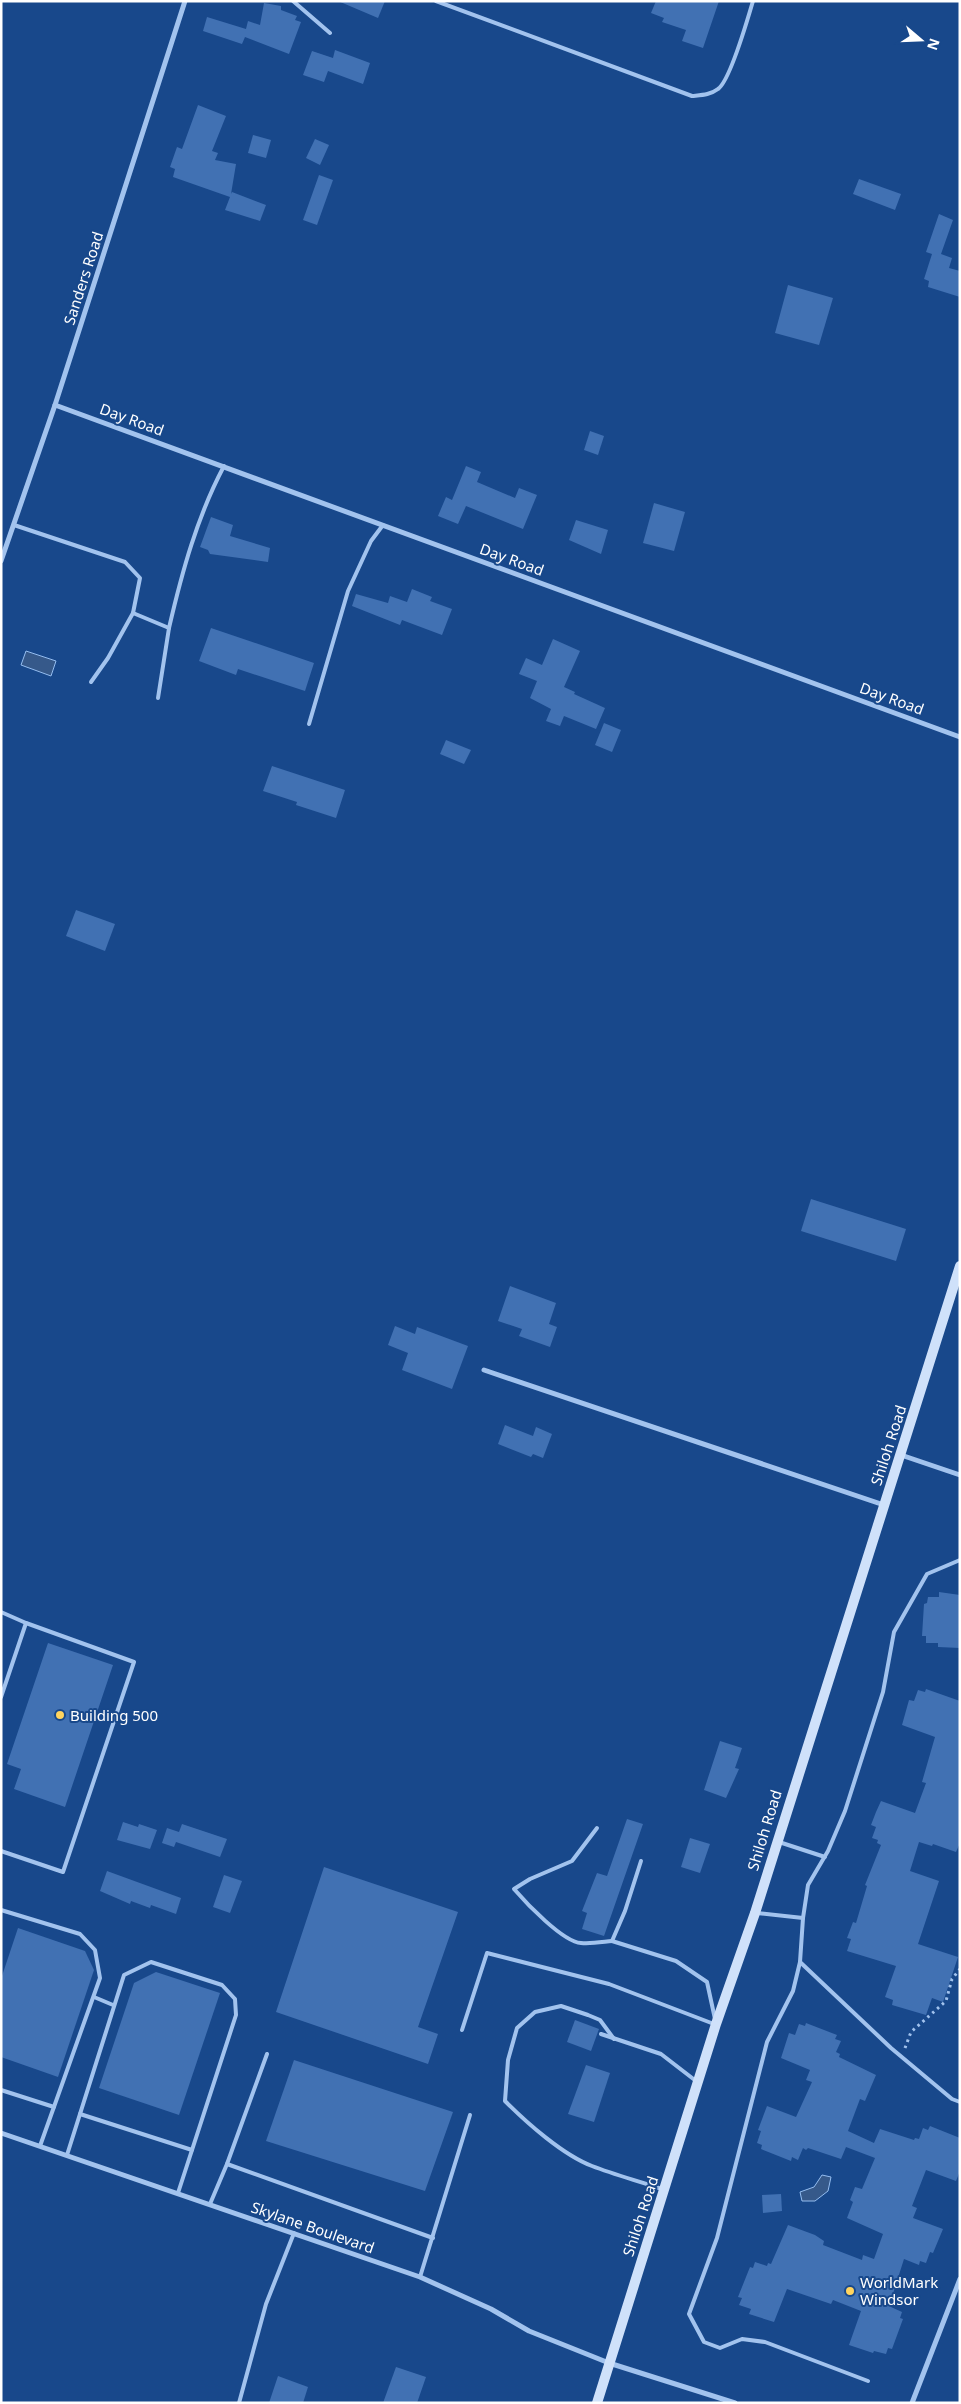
<svg xmlns="http://www.w3.org/2000/svg" width="961" height="2404" font-family="'Noto Sans',sans-serif">
<style>
.water{fill:#36598a;stroke:#94bdf0}
.building{fill:#4171b3}
.lines{fill:none;stroke-linecap:round;stroke-linejoin:round}
.path{stroke:#a2c3ee;stroke-width:3;stroke-dasharray:2.5 4;stroke-linecap:butt}
.lane{stroke:#a2c3ee;stroke-width:4}
.street{stroke:#a2c3ee;stroke-width:5}
.secondary{stroke:#cfe1fa;stroke-width:10}
.poi-dot{fill:#ffd45f;stroke:#18488b;stroke-width:2}
.labels{text-anchor:middle;dominant-baseline:central;stroke-width:4;stroke-linejoin:round;paint-order:stroke}
.street-label{font-size:15px;fill:#fff;stroke:#18488b}
.poi-label{font-size:15px;fill:#fff;stroke:#18488b;text-anchor:start}
</style>
<rect width="100%" height="100%" fill="#18488b"/>
<g class="water">
<polygon points="26,651 56,661 51,676 21,665"/>
<polygon points="822,2175 831,2177 828,2191 815,2201 802,2201 800,2192 814,2187"/>
</g>
<g class="building">
<polygon points="338,1 385,1 378,18"/>
<polygon points="656,1 719,1 703,48 682,41 686,30 662,22 664,18 651,13"/>
<polygon points="264,3 281,6 281,10 297,16 295,20 301,22 289,54 245,37 242,44 203,31 207,17 246,29 248,21 260,25"/>
<polygon points="335,50 370,63 363,84 328,71 324,82 303,75 312,51 333,58"/>
<polygon points="198,105 226,116 212,151 218,153 215,160 236,164 231,194 232,192 266,205 260,221 225,210 230,197 173,177 175,169 170,167 177,147 182,149"/>
<polygon points="253,135 271,140 266,158 248,153"/>
<polygon points="315,139 329,145 320,165 306,158"/>
<polygon points="319,175 333,180 317,225 303,220"/>
<polygon points="859,179 901,194 895,210 853,194"/>
<polygon points="939,214 953,220 941,254 952,258 949,268 960,271 960,297 928,287 929,281 924,279 932,254 926,252"/>
<polygon points="788,285 833,298 819,345 775,333"/>
<polygon points="590,431 604,436 598,455 584,450"/>
<polygon points="466,466 481,472 477,482 515,498 519,488 537,495 523,529 466,506 458,524 438,516 446,497 452,500"/>
<polygon points="654,503 685,512 674,551 643,543"/>
<polygon points="211,517 233,525 230,536 270,548 268,562 210,554 208,550 200,547"/>
<polygon points="576,520 608,530 601,554 569,540"/>
<polygon points="412,589 432,597 430,601 452,609 442,635 402,620 400,625 352,606 356,594 388,603 390,596 407,602"/>
<polygon points="211,628 314,663 305,691 238,669 236,675 199,661"/>
<polygon points="553,639 580,651 564,687 575,692 574,694 605,708 596,729 564,716 560,726 546,721 551,709 530,698 537,681 519,674 526,658 542,665"/>
<polygon points="604,723 621,730 612,752 595,745"/>
<polygon points="446,740 471,750 464,764 440,754"/>
<polygon points="272,766 345,790 336,818 296,805 297,802 263,791"/>
<polygon points="76,910 115,924 105,951 66,936"/>
<polygon points="811,1199 906,1229 896,1261 801,1231"/>
<polygon points="510,1286 556,1303 549,1324 557,1327 550,1347 519,1336 522,1329 498,1321"/>
<polygon points="395,1326 415,1334 417,1327 468,1346 452,1389 402,1370 408,1353 388,1345"/>
<polygon points="505,1425 533,1436 536,1427 552,1434 543,1458 533,1454 531,1457 498,1444"/>
<polygon points="939,1592 960,1595 960,1648 938,1647 938,1643 926,1643 926,1636 922,1636 924,1604 927,1603 928,1597 939,1597"/>
<polygon points="48,1643 113,1665 65,1807 14,1789 21,1769 7,1764"/>
<polygon points="926,1689 960,1701 960,1843 956,1852 933,1844 932,1846 919,1842 910,1871 939,1881 918,1944 958,1957 943,2002 932,1998 926,2015 892,2005 893,2000 885,1997 896,1966 847,1951 851,1939 847,1938 853,1922 856,1923 867,1886 865,1885 881,1845 877,1843 878,1840 872,1838 876,1827 871,1825 876,1812 881,1801 915,1813 926,1783 922,1782 935,1737 902,1725 909,1700 914,1701 918,1690 925,1692"/>
<polygon points="720,1741 742,1748 735,1768 739,1769 726,1798 704,1790"/>
<polygon points="627,1819 643,1824 604,1936 582,1929 587,1913 582,1911 597,1873 607,1876"/>
<polygon points="123,1822 138,1827 139,1824 157,1830 150,1849 117,1840"/>
<polygon points="182,1824 227,1839 220,1857 176,1842 174,1847 162,1843 167,1828 179,1832"/>
<polygon points="690,1838 710,1844 700,1873 681,1867"/>
<polygon points="324,1867 458,1912 418,2027 438,2034 428,2064 276,2012"/>
<polygon points="107,1871 181,1898 176,1914 151,1905 150,1908 131,1901 130,1904 100,1891"/>
<polygon points="224,1875 242,1881 230,1913 213,1907"/>
<polygon points="18,1928 85,1951 94,1970 58,2077 1,2057 1,1979"/>
<polygon points="156,1972 220,1993 179,2115 99,2088 134,1983"/>
<polygon points="575,2020 599,2029 591,2051 567,2042"/>
<polygon points="806,2023 837,2035 835,2039 841,2041 836,2052 840,2054 839,2057 876,2075 865,2101 860,2099 848,2131 874,2143 880,2129 914,2140 915,2138 919,2139 923,2128 928,2130 930,2126 960,2138 960,2171 956,2181 926,2170 912,2206 917,2208 913,2218 943,2229 933,2253 930,2252 926,2263 920,2261 919,2265 904,2259 890,2303 891,2307 902,2312 900,2318 903,2319 892,2349 888,2348 886,2354 874,2351 873,2353 849,2345 861,2311 833,2300 831,2304 787,2289 774,2322 749,2314 751,2309 739,2305 742,2298 738,2297 750,2267 753,2268 755,2262 767,2266 768,2263 771,2264 788,2225 815,2235 824,2241 823,2245 862,2260 863,2255 874,2259 883,2234 847,2218 853,2202 850,2200 855,2187 862,2189 875,2158 846,2147 841,2159 808,2148 806,2150 803,2148 798,2160 792,2157 791,2161 761,2149 762,2145 757,2143 761,2131 758,2130 767,2106 796,2117 812,2082 806,2080 810,2070 781,2058 789,2033 795,2035 799,2024 805,2026"/>
<polygon points="294,2060 453,2112 425,2191 266,2141"/>
<polygon points="586,2065 610,2073 594,2122 568,2114"/>
<polygon points="781,2194 782,2211 763,2213 762,2195"/>
<polygon points="396,2367 426,2377 417,2403 383,2403"/>
<polygon points="278,2376 308,2387 303,2403 269,2403"/>
</g>
<g class="lines">
<polyline class="path" points="905,2048 911,2032 946,2001 952,1979 960,1969"/>
<g class="lane">
<polyline points="293,1 330,33"/>
<path d="M436 1 692 96C702 95 710 95 718 89 730 81 748 18 753 1"/>
<polyline points="14,525 125,562 140,578 133,613 108,658 91,682"/>
<polyline points="133,613 169,628 158,698"/>
<path d="M169 628C182 572 197 517 224 466"/>
<polyline points="309,724 348,591 371,541 383,525"/>
<polyline points="1,1612 26,1623"/>
<polyline points="1,1697 26,1623 134,1662 63,1872 1,1851"/>
<path d="M597 1828 572 1861 530 1879 514 1889C526 1903 563 1942 581 1943 591 1944 602 1942 612 1941"/>
<polyline points="779,1842 825,1857"/>
<polyline points="641,1861 625,1911 612,1941 676,1961 707,1982 715,2019"/>
<polyline points="1,1910 80,1934 95,1950 100,1978 40,2146"/>
<polyline points="757,1913 803,1918"/>
<polyline points="800,1962 891,2048 952,2099 960,2102"/>
<polyline points="94,1997 113,2005"/>
<polyline points="462,2030 487,1953 609,1984 714,2024"/>
<polyline points="601,2034 661,2054 696,2081"/>
<path d="M614 2039 600 2020 588 2015 561 2006 535 2012 517 2028 508 2060 505 2101C527 2123 563 2155 592 2166 615 2175 639 2181 662 2189"/>
<polyline points="267,2054 227,2164 433,2238"/>
<polyline points="1,2090 54,2107"/>
<polyline points="80,2114 192,2150"/>
<polyline points="67,2155 124,1975 151,1962 222,1985 235,1999 236,2015 178,2193"/>
<polyline points="210,2204 227,2164"/>
<polyline points="420,2277 470,2115"/>
<polyline points="868,2381 765,2342 742,2339 720,2348 704,2342 689,2314 717,2238 767,2042 793,1991 800,1962 803,1918 808,1885 828,1851 845,1811 883,1692 894,1632 927,1574 960,1560"/>
<polyline points="239,2403 266,2304 294,2233"/>
</g>
<g class="street">
<polyline points="55,405 960,737"/>
<polyline points="1,561 55,405 185,1"/>
<polyline points="484,1370 884,1505"/>
<polyline points="901,1455 960,1475"/>
<polyline points="1,2133 420,2277 491,2309 529,2331 609,2363 735,2403"/>
<polyline points="912,2403 960,2279"/>
</g>
<polyline class="secondary" points="597,2403 716,2024 755,1913 960,1266"/>
</g>
<g class="poi-dot">
<circle cx="60" cy="1715" r="5"/>
<circle cx="850" cy="2291" r="5"/>
</g>
<g class="labels">
<g class="street-label">
<text transform="translate(83 278) rotate(-72)">Sanders Road</text>
<text transform="translate(132 419) rotate(20)">Day Road</text>
<text transform="translate(512 559) rotate(20)">Day Road</text>
<text transform="translate(892 698) rotate(20)">Day Road</text>
<text transform="translate(888 1445) rotate(-72)">Shiloh Road</text>
<text transform="translate(764 1830) rotate(-73)">Shiloh Road</text>
<text transform="translate(640 2216) rotate(-72)">Shiloh Road</text>
<text transform="translate(313 2227) rotate(19)">Skylane Boulevard</text>
</g>
<g class="poi-label">
<text x="70" y="1715">Building 500</text>
<text x="860" y="2282">WorldMark<tspan x="860" dy="17">Windsor</tspan></text>
</g>
</g>
<rect width="961" height="2404" fill="none" stroke="#ffffff" stroke-width="5"/>
<g transform="translate(921 40) rotate(109)" stroke="#18488b" stroke-width="4" paint-order="stroke">
<path d="M0-4L9 19L0 12L-9 19Z" fill="#ffffff"/>
<text y="-8" font-size="14" font-weight="bold" text-anchor="middle" fill="#ffffff">N</text>
</g>
</svg>
